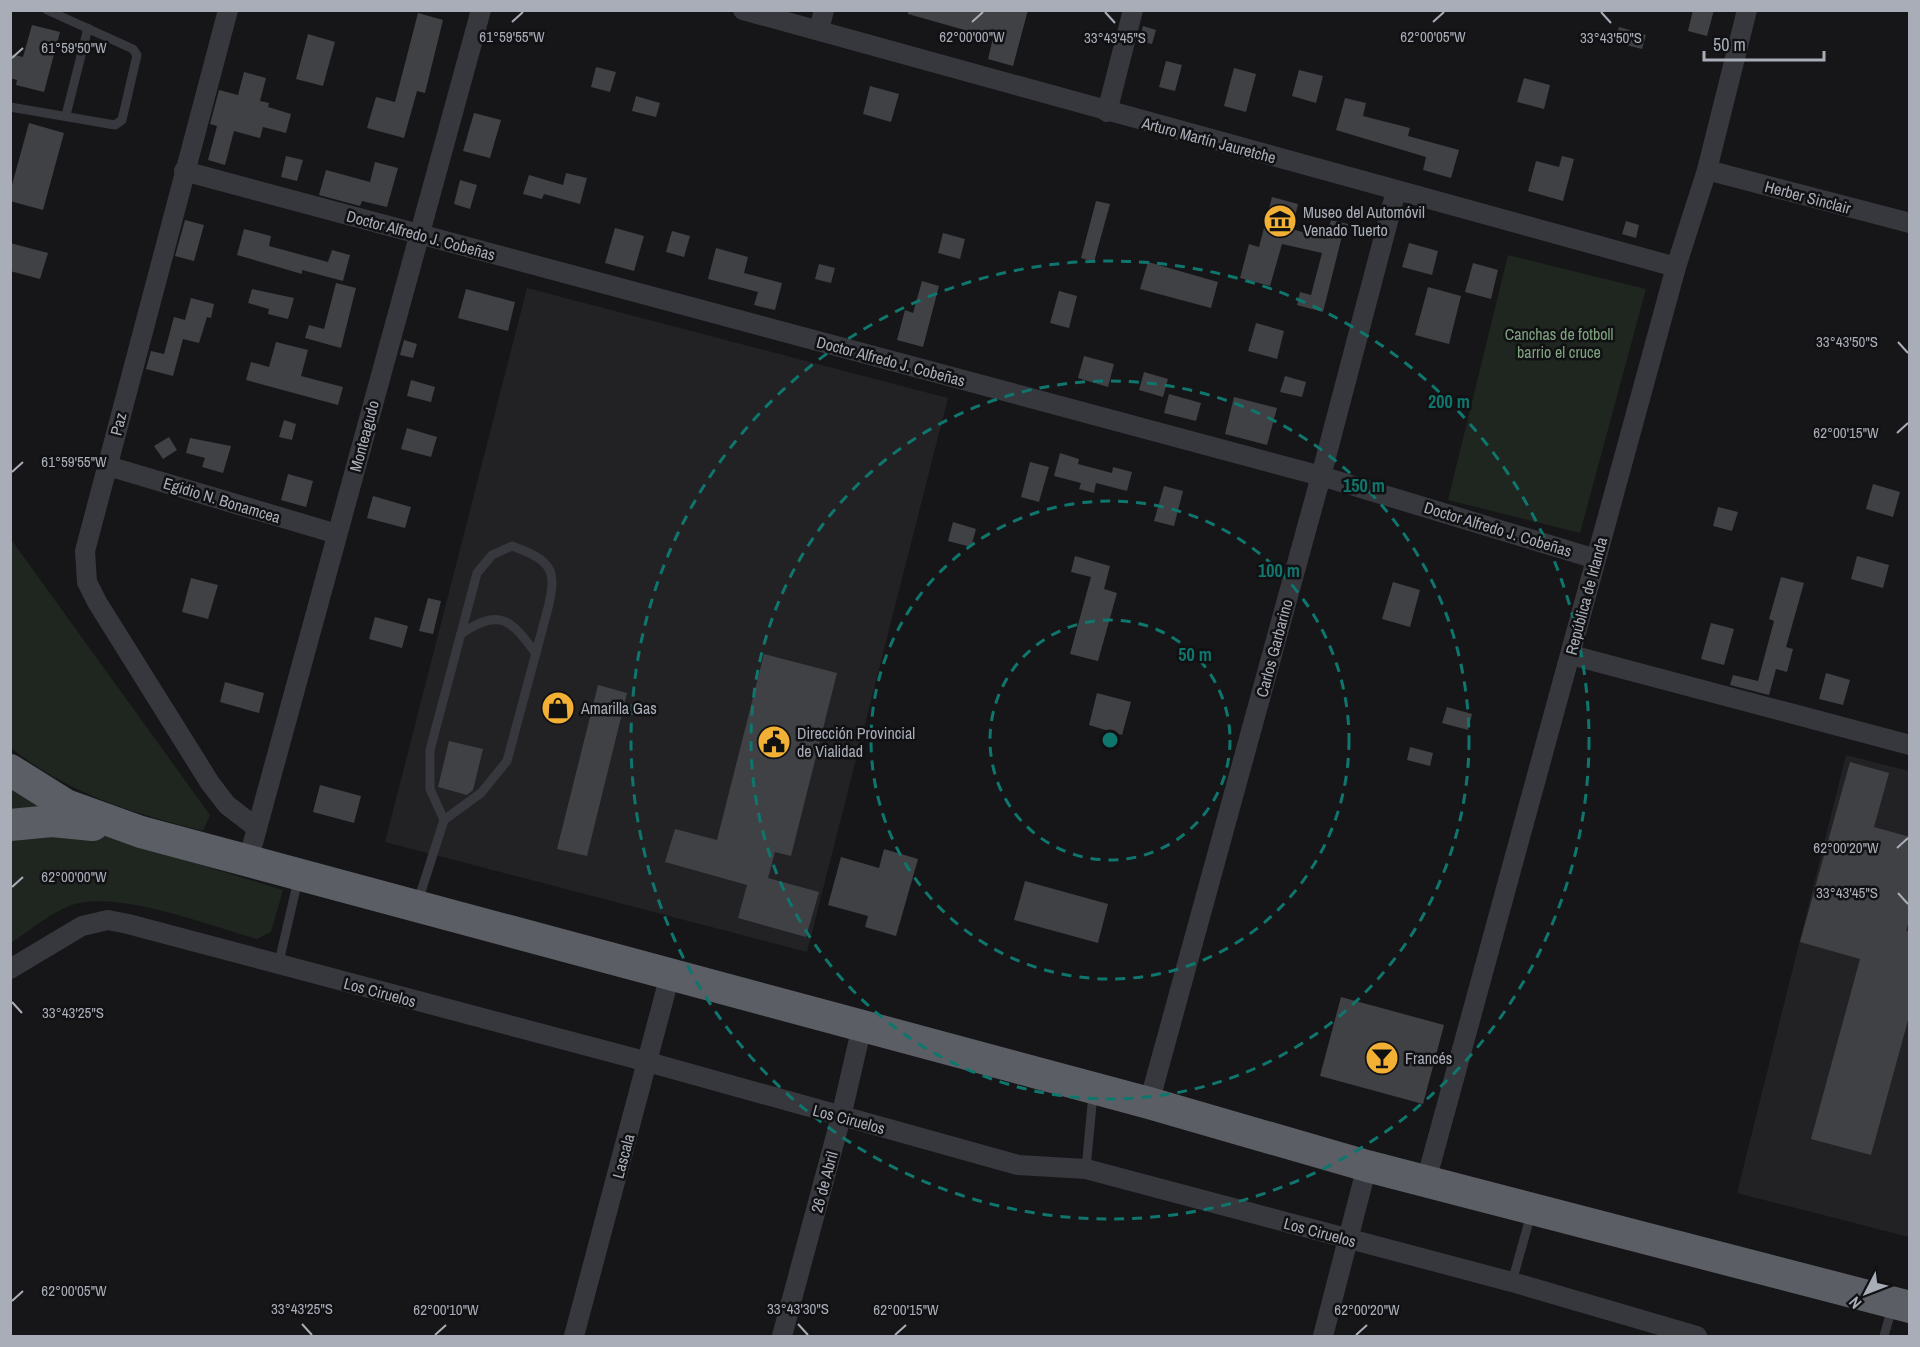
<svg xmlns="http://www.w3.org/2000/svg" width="1920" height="1347" font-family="'Archivo Narrow',sans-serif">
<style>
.built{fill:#222225}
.green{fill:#1e261f}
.building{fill:#404145}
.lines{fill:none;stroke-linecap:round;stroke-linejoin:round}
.service{stroke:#37383d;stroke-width:9}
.minor{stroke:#37383d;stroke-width:20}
.trunk{stroke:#5b5e65;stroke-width:32}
.ticks{fill:none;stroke:#a8adb8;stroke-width:2}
.ring{fill:none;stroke:#0f766e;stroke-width:3;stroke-dasharray:10 8}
.labels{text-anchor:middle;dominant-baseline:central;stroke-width:5;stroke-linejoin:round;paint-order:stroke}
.street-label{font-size:16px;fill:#a8adb8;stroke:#111113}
.poi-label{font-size:16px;fill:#a8adb8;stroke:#111113;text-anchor:start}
.park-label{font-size:16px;fill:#7fa381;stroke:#111113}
.ticks-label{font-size:15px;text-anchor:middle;fill:#a8adb8;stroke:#111113;stroke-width:5;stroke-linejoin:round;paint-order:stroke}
.centre{fill:#0f766e;stroke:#111113;stroke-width:3}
.ring-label{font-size:18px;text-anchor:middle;font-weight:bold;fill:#0f766e;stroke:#111113;stroke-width:5;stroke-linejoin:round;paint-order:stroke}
</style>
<rect width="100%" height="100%" fill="#161618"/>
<g class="built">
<polygon points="527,288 948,398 807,952 385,842"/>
<polygon points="1846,755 1909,771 1909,1237 1737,1193"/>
</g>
<g class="green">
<polygon points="1508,255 1646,289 1580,533 1448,500"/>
<path d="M10 538 210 815 203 831C130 812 71 795 11 748Z"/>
<polygon points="10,786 53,813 11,811"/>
<path d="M65 833 107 836 283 890 271 932 257 939C210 926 114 888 69 906 49 914 29 931 11 943V835Z"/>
</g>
<g class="building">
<polygon points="908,10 1028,10 1013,66 988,59 993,38 908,14"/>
<polygon points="1693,10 1714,10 1707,36 1688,31"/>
<polygon points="418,13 443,20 425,93 417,91 404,138 367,128 376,97 395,102"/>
<polygon points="32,25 60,32 44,92 16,85 17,80 10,78 10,54 23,57"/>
<polygon points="1143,26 1156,30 1152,44 1139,41"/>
<polygon points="1619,27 1646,35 1642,49 1615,42"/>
<polygon points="308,34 335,42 323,86 296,79"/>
<polygon points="1166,61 1182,65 1175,91 1159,87"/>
<polygon points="596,67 616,72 610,92 591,87"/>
<polygon points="1234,68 1256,74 1246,112 1224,106"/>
<polygon points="1299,70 1323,76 1316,103 1292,96"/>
<polygon points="244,72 266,78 260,101 269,103 268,107 291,114 286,133 263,127 260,138 234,131 225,165 208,160 217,126 210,124 219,90 238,95"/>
<polygon points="1524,78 1550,85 1544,109 1517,102"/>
<polygon points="870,86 899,94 891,122 863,114"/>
<polygon points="636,96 660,103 656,117 632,111"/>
<polygon points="1345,98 1366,103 1363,116 1410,128 1408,136 1459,150 1451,178 1423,170 1426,157 1336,130"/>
<polygon points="474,113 501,120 490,158 463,151"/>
<polygon points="29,123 64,133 43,210 10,201 10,192"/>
<polygon points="286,156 303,160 297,181 281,177"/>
<polygon points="1562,156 1574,159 1563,201 1528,191 1536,161 1559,167"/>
<polygon points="375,162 398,168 387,207 362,201 360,206 319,195 326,170 370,182"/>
<polygon points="566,173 587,178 580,204 544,194 542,199 523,194 529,175 563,185"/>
<polygon points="460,180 477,185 470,209 454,204"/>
<polygon points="1272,197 1298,204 1292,229 1326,239 1331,220 1348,224 1345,236 1342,236 1323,312 1297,305 1300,292 1311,295 1322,253 1282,244 1270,286 1240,278 1249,244 1259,247"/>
<polygon points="1096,201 1110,204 1094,262 1081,258"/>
<polygon points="185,220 204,225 194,261 175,256"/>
<polygon points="1626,221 1639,225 1636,238 1622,234"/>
<polygon points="615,228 644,236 634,271 605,263"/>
<polygon points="244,229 271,236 269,246 328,262 332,250 350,255 343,281 302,270 302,274 237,255"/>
<polygon points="672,231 690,236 684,257 666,252"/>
<polygon points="943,233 965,239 960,259 938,253"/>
<polygon points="10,243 48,253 40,279 10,271"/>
<polygon points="1409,243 1438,251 1432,275 1402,267"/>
<polygon points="716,248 748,257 744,273 782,283 775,310 754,305 758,292 708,279"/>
<polygon points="1148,262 1218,282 1211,308 1140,289"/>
<polygon points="1473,263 1498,270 1491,299 1465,292"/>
<polygon points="819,264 835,268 831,283 815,279"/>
<polygon points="922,281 939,286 923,347 897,340 905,310 913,313"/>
<polygon points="336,283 356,288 341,348 305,338 309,325 324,329"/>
<polygon points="1428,287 1461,296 1449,344 1415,335"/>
<polygon points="252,289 294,298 288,319 268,314 269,309 248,303"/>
<polygon points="466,289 515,302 508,331 458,318"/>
<polygon points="1059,291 1077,296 1069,328 1050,323"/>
<polygon points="191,298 214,304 211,318 207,317 199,343 183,339 173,376 146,369 151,351 164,354 174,317 185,320"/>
<polygon points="1256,323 1284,331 1277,359 1248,351"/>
<polygon points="404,340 417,344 413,358 400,355"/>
<polygon points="276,342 308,350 301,376 343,387 338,405 246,380 251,362 269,367"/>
<polygon points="1084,356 1114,364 1108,387 1078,378"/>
<polygon points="1144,372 1168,379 1163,397 1139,390"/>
<polygon points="1285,376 1306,382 1302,397 1280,392"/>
<polygon points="411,380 435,387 431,402 407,396"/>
<polygon points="1169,394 1201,403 1196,421 1164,413"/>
<polygon points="1234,397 1277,408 1267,445 1225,434"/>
<polygon points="284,420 296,424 292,440 279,437"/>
<polygon points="407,428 437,437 431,457 401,449"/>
<polygon points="169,437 177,450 163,459 154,446"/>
<polygon points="190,438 231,446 223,473 202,467 205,458 186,453"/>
<polygon points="1060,453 1079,459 1078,464 1112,473 1113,467 1132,472 1127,491 1096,483 1094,493 1079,489 1081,483 1054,476"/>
<polygon points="1030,462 1049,467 1039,502 1021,497"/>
<polygon points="288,474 313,481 306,507 281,500"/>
<polygon points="1873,484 1900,492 1893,517 1866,509"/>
<polygon points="1164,486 1183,491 1174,526 1154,521"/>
<polygon points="373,496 411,507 405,528 367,518"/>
<polygon points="1718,507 1738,512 1732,531 1713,526"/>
<polygon points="953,522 976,529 971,547 948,541"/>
<polygon points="1075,556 1110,566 1104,589 1117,593 1098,661 1070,654 1091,577 1071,572"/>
<polygon points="1857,556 1889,565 1883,588 1851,579"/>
<polygon points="1781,577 1804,583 1786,647 1793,649 1787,672 1776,669 1769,695 1730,685 1733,675 1758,681 1774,621 1769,619"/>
<polygon points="191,578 218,585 208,619 182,612"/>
<polygon points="1393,582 1420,590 1410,627 1382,619"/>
<polygon points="428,598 441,601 433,634 419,631"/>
<polygon points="375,617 408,626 402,648 369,639"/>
<polygon points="1711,623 1734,629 1724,665 1701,659"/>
<polygon points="764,654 837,673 791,856 775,852 768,878 819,892 806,937 738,918 747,885 665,862 675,829 717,840"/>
<polygon points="1826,673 1850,680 1843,705 1819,699"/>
<polygon points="225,682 264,693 259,713 220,702"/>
<polygon points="598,685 627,693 587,856 557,849"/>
<polygon points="1097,693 1131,702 1122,735 1089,725"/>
<polygon points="1447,707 1472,714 1468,730 1442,723"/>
<polygon points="449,741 483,749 473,790 467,795 438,787"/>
<polygon points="1410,747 1433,753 1430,766 1407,760"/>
<polygon points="1850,762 1889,773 1874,827 1910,837 1910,918 1906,931 1910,931 1910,1013 1871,1155 1811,1139 1860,959 1800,942"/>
<polygon points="320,785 361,796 354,823 313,812"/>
<polygon points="884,849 918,859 896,936 865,927 868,916 828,905 841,857 879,868"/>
<polygon points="1025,881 1108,904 1098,943 1014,920"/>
<polygon points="1341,997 1444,1025 1423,1104 1320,1076"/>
</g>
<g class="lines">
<g class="service">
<polyline points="10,107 115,125 122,120 137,55 133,49 47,10"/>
<polyline points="66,115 88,28"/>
<path d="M461 634C499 607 512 620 536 654"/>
<path d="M418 901 444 820 481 793 507 761 548 608C558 568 550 560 512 546L492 555 477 573 430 750V789L444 820"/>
<polyline points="278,966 298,880"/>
<polyline points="1086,1169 1093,1094"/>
<polyline points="1512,1282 1531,1214"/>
<polyline points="1884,1336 1892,1308"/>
</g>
<g class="minor">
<polyline points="228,10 85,551 87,582 97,602 210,783 227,805 257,828"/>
<polyline points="743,10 1676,267"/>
<polyline points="819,30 824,10"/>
<polyline points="1107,112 1133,10"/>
<polyline points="1707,170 1910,223"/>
<polyline points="184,171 1321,476 1596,559"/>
<polyline points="108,466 337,534"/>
<polyline points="1571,655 1910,745"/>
<polyline points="248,861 481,10"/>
<polyline points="10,969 82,926 108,920 128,924 648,1062 1018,1165 1086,1169 1512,1282 1697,1336"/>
<polyline points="1149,1103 1321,476 1396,191"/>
<polyline points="1426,1181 1676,267 1707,170 1747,10"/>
<polyline points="574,1336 670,975"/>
<polyline points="782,1336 841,1117 862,1026"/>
<polyline points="1323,1336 1367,1166"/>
</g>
<g class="trunk">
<polyline points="10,770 66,805 141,832 1149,1103 1367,1166 1910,1307"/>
<polyline points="10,825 52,821 93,825"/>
</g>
</g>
<path class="ticks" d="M1105 12 1115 23M1601 12 1611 23M512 22 523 12M972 22 983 12M1433 22 1444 12M12 58 23 48M1898 342 1908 353M1897 433 1908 423M12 472 23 462M1897 848 1908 838M12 887 23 877M1898 893 1908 904M12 1002 22 1013M12 1301 23 1291M302 1324 312 1335M798 1324 808 1335M435 1335 446 1325M895 1335 906 1325M1356 1335 1367 1325"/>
<g class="ring">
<circle cx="1110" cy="740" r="120"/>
<circle cx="1110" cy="740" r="239"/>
<circle cx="1110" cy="740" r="359"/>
<circle cx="1110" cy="740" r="479"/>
</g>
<defs>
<g id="museum-disc" transform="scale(1.725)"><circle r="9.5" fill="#f2b134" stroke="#111113"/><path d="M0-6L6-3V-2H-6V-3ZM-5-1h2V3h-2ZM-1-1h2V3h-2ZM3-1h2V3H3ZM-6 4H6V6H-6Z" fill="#111"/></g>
<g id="shop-disc" transform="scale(1.725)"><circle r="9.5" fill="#f2b134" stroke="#111113"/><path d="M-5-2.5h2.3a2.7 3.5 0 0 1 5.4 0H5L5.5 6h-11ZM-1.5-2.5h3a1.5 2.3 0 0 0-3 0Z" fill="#111"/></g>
<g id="civic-disc" transform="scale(1.725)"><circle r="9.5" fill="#f2b134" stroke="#111113"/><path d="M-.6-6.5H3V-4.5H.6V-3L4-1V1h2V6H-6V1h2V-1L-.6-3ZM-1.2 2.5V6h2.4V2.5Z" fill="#111"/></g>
<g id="bar-disc" transform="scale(1.725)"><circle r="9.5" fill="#f2b134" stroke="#111113"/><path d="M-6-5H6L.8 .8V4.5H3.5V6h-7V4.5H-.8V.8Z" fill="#111"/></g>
</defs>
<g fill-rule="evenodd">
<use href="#museum-disc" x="1280" y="221"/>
<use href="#shop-disc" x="558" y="708"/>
<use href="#civic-disc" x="774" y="742"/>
<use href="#bar-disc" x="1382" y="1058"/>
</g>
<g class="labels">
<g class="street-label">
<text transform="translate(1209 140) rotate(15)">Arturo Martín Jauretche</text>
<text transform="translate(1808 197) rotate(15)">Herber Sinclair</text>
<text transform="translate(421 235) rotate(15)">Doctor Alfredo J. Cobeñas</text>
<text transform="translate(891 361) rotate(15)">Doctor Alfredo J. Cobeñas</text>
<text transform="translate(118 424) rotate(-76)">Paz</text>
<text transform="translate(364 436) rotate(-75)">Monteagudo</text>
<text transform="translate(222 500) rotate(17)">Egidio N. Bonamcea</text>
<text transform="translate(1498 529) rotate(17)">Doctor Alfredo J. Cobeñas</text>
<text transform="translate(1586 596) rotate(-75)">República de Irlanda</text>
<text transform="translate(1274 648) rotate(-75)">Carlos Garbarino</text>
<text transform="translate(380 992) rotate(15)">Los Ciruelos</text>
<text transform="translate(849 1119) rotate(15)">Los Ciruelos</text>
<text transform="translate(623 1156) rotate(-75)">Lascala</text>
<text transform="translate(824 1182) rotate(-75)">26 de Abril</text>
<text transform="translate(1320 1232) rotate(15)">Los Ciruelos</text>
</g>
<g class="poi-label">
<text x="1303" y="212">Museo del Automóvil<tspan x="1303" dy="18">Venado Tuerto</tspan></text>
<text x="581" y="708">Amarilla Gas</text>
<text x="797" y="733">Dirección Provincial<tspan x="797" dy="18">de Vialidad</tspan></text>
<text x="1405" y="1058">Francés</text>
</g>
<g class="park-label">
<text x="1559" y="334">Canchas de fotboll<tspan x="1559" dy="18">barrio el cruce</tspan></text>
</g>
</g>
<g class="ticks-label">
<text x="512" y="42">61°59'55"W</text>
<text x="972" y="42">62°00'00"W</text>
<text x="1433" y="42">62°00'05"W</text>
<text x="1611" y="43">33°43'50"S</text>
<text x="1115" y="43">33°43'45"S</text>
<text x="74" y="53">61°59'50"W</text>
<text x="1847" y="347">33°43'50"S</text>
<text x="1846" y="438">62°00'15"W</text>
<text x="74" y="467">61°59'55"W</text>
<text x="1846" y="853">62°00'20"W</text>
<text x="74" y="882">62°00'00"W</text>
<text x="1847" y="898">33°43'45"S</text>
<text x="73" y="1018">33°43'25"S</text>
<text x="74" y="1296">62°00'05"W</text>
<text x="302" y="1314">33°43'25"S</text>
<text x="798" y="1314">33°43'30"S</text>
<text x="446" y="1315">62°00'10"W</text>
<text x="906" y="1315">62°00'15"W</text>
<text x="1367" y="1315">62°00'20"W</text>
</g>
<circle cx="1110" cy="740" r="9" class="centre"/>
<g class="ring-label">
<text x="1449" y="408">200 m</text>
<text x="1364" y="492">150 m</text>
<text x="1279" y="577">100 m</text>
<text x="1195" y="661">50 m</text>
</g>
<rect width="1920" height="1347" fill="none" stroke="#a8adb8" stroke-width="24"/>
<g transform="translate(1866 1293) rotate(228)" stroke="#111113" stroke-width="4.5" paint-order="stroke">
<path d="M0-4.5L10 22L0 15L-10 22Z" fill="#a8adb8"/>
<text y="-9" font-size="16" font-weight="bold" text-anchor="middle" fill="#a8adb8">N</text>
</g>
<path d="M1704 51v9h120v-9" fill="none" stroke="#a8adb8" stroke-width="3"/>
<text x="1713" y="51" font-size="18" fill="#a8adb8" stroke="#111113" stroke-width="4.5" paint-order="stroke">50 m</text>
</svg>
